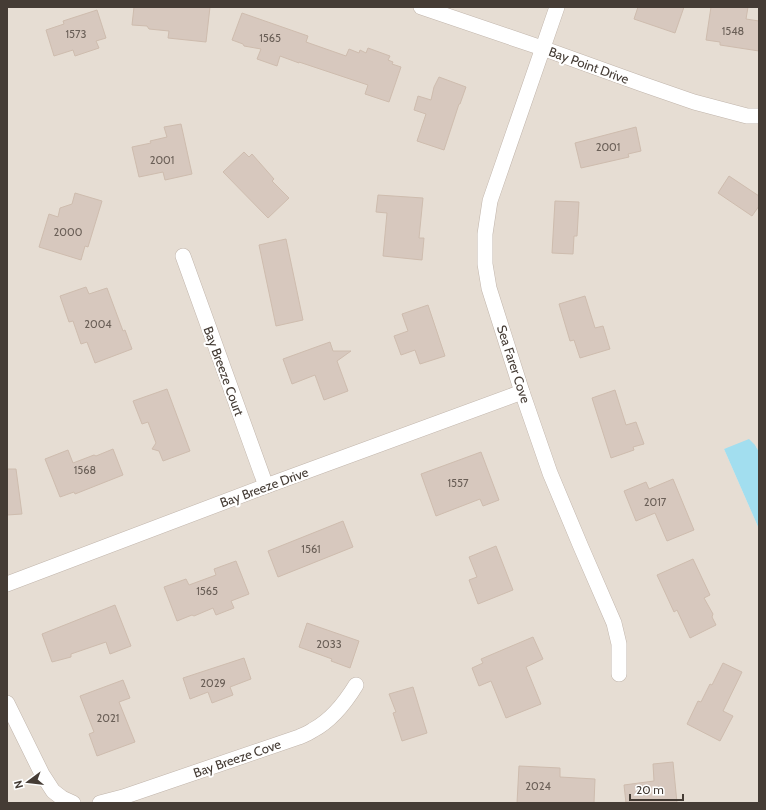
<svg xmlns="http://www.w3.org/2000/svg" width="766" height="810" font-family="Cabin,sans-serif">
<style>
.residential{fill:#e6ddd3}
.water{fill:#a2deef}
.building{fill:#d7c8be;stroke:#cebcae}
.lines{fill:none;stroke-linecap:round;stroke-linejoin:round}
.minor-casing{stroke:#c1b5ab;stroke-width:16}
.minor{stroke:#fff;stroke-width:15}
.labels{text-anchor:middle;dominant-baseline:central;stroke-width:4;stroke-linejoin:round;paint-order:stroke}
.number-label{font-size:11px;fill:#6a5f57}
.street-label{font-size:13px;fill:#453c35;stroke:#fff}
</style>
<rect width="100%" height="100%" fill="#f2ece5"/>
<polygon class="residential" points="7,7 759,7 759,452 755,445 724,449 759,529 759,803 7,803"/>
<polygon class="water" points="749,439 755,445 759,452 759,529 724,449"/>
<g class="building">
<polygon points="134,7 210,7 206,42 168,38 169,31 149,29 147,26 132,25"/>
<polygon points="638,7 684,7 675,33 634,19"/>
<polygon points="711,7 748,7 746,19 759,21 759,51 720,45 720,42 706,40"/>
<polygon points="97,10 106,38 96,41 99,48 75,56 73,50 54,56 46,30 64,24 63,21"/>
<polygon points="242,13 308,36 306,42 346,56 349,49 359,53 360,50 366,53 368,48 390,56 388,60 393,62 392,64 401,67 389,102 365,94 368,85 299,62 299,63 280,56 277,66 257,59 261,49 244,46 243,44 232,40"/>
<polygon points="439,77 466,87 460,104 459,104 444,150 417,141 426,114 414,110 418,96 431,100 434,87"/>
<polygon points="181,124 192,174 165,180 163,172 139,177 132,147 151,143 150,141 167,137 164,127"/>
<polygon points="636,127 641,151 628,154 629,157 581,168 575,143"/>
<polygon points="244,152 249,157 252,154 274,179 272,181 289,198 268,218 223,172"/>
<polygon points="729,176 759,196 759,206 752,216 718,193"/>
<polygon points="75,193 102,201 88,247 85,246 81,260 39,247 49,214 58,217 60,208 72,204"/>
<polygon points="378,195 423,198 419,238 424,238 422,260 383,256 387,213 376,212"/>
<polygon points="555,201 579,202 577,236 574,236 573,254 552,253"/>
<polygon points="286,239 303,320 276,326 259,245"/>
<polygon points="86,287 89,294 107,288 123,331 125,330 132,349 95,363 87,342 81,344 73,321 69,322 60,296"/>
<polygon points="585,296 595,328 603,326 610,349 580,358 574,340 570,341 559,304"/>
<polygon points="428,305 445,356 420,364 415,350 401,355 394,336 408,331 402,314"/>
<polygon points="330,342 333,351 351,351 337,361 348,391 324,400 315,375 292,384 283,359"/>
<polygon points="167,389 190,451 163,461 159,451 152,449 156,443 148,422 142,424 133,401"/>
<polygon points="615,390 626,425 636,422 644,444 633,447 634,450 611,458 592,398"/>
<polygon points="113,449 123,475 75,494 74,492 60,497 45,459 68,450 73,463 94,455 96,456"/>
<polygon points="481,452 499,500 483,506 480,499 436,516 421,474"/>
<polygon points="7,469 16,469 22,514 7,515"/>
<polygon points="673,479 694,530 667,541 655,513 636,521 624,491 646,482 649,489"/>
<polygon points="343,521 353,547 278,577 268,551"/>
<polygon points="496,546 513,590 478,604 469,580 477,577 469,557"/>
<polygon points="693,559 710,595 704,598 713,614 712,617 716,625 690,638 677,610 674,612 657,575"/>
<polygon points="236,561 249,594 231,601 234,608 216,615 213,608 194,616 192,615 177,621 164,587 186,579 189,585 216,575 214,569"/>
<polygon points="115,605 131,646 110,654 106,642 71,654 71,657 52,662 42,634"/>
<polygon points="307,623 359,641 350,668 331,661 332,659 299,647"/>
<polygon points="533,637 543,659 526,667 541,704 506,718 491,681 479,686 472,668 483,663 481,659"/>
<polygon points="244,658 251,679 230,687 233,695 212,703 208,692 190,699 183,678"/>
<polygon points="723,663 742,672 723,711 733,716 720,741 687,724 698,701 701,702 710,684 712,685"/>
<polygon points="123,680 130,698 119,702 135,742 97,756 89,734 94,732 80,696"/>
<polygon points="413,687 427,733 402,741 393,713 396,712 389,694"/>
<polygon points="673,762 677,803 626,803 624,785 654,781 653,764"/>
<polygon points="519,766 560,768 560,777 595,779 594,803 517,803"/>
</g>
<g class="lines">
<g class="minor-casing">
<g id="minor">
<polyline points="421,7 542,48 642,84 694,102 747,116 759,116"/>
<polyline points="557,7 490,201 485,234 485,264 489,288 522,392 550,473 581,547 614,623 619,644 619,674"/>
<polyline points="183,256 266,486"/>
<polyline points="7,584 266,486 522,392"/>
<polyline points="7,703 42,774 53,791 62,798 73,803"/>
<path d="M100 803 123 797 299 737C304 735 309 733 313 730 332 720 345 703 356 685"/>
</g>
</g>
<use href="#minor" class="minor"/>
</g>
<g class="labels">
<g class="number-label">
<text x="733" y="31">1548</text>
<text x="76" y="34">1573</text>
<text x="270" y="38">1565</text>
<text x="608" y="147">2001</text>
<text x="162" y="160">2001</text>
<text x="68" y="232">2000</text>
<text x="98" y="324">2004</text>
<text x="85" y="470">1568</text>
<text x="458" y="483">1557</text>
<text x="655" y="502">2017</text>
<text x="311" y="549">1561</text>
<text x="207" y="591">1565</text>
<text x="329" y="644">2033</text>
<text x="213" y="683">2029</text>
<text x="108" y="718">2021</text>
<text x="538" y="786">2024</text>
</g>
<g class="street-label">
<text transform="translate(589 65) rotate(20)">Bay Point Drive</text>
<text transform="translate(514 364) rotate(72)">Sea Farer Cove</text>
<text transform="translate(224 371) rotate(70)">Bay Breeze Court</text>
<text transform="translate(264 487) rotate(-20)">Bay Breeze Drive</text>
<text transform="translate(237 758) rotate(-19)">Bay Breeze Cove</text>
</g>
</g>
<rect width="766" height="810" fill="none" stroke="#453c35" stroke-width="16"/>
<g transform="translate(28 782) rotate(255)" stroke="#ffffff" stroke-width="3" paint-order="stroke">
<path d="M0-3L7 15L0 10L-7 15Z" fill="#453c35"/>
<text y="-6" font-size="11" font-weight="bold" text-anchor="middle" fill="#453c35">N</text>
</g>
<path d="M630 794v6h53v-6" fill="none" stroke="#453c35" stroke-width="2"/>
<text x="636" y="794" font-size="12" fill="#453c35" stroke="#ffffff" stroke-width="3" paint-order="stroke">20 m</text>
</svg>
